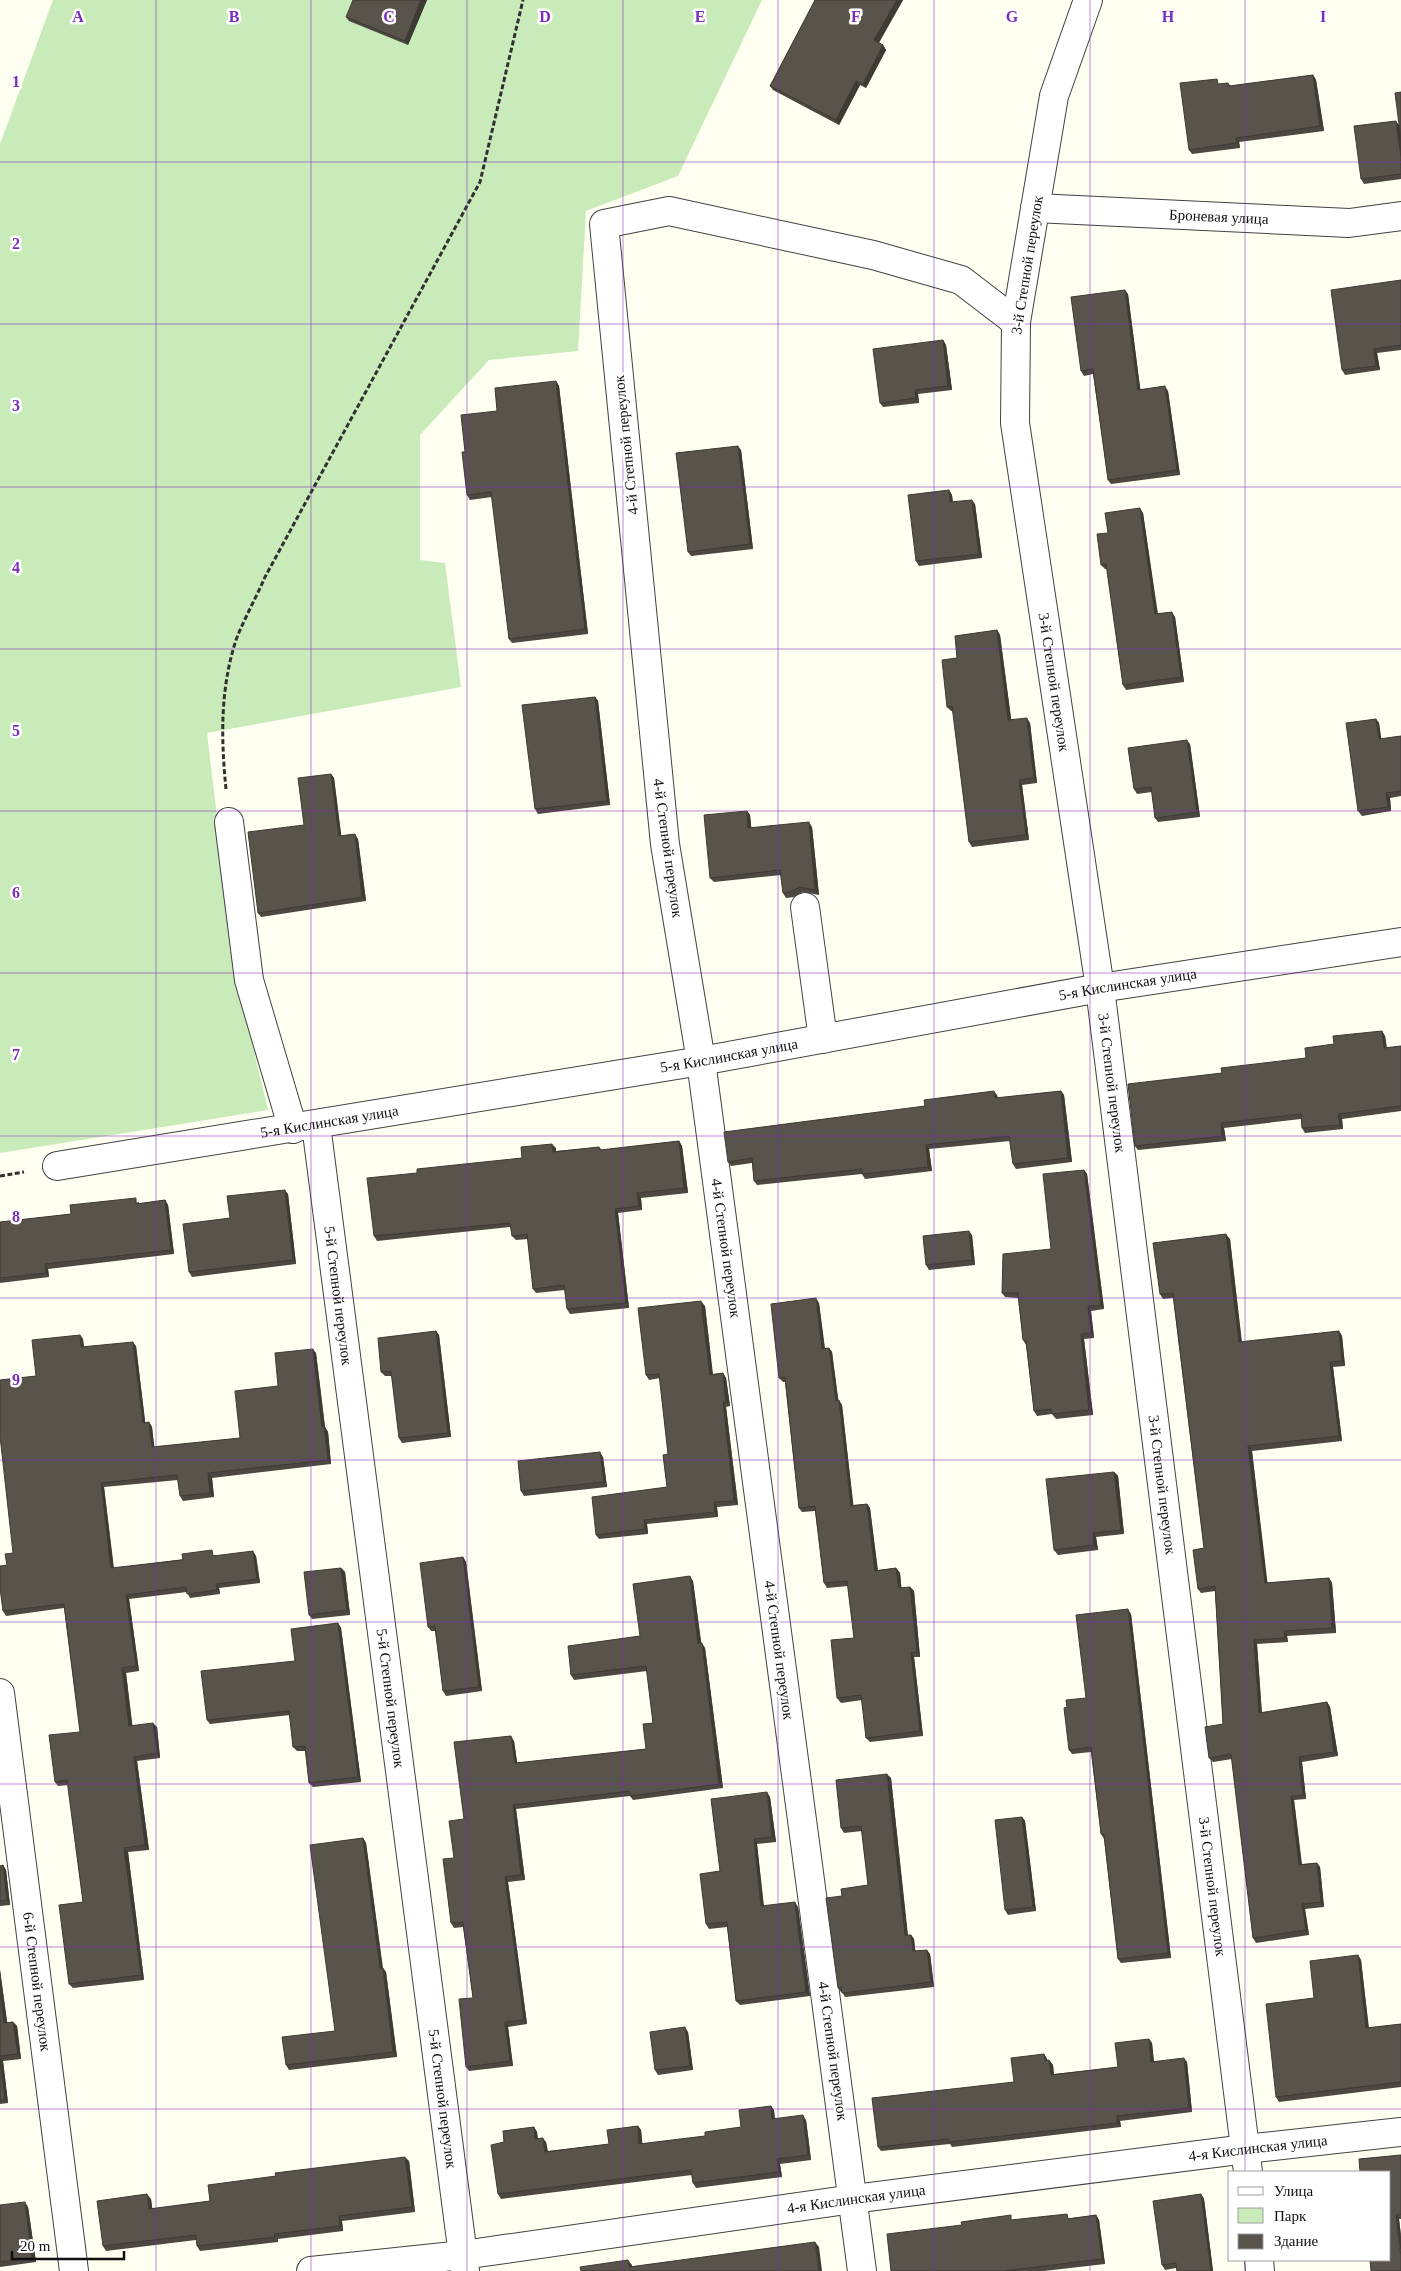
<svg xmlns="http://www.w3.org/2000/svg" width="1401" height="2271" font-family="Georgia,serif">
<style>
.park{fill:#c9ebb9}
.lines{fill:none;stroke-linecap:round;stroke-linejoin:round}
.minor-casing{stroke:#424242;stroke-width:30}
.path{stroke:#313131;stroke-width:3;stroke-dasharray:5 2.5;stroke-linecap:butt}
.minor{stroke:#fff;stroke-width:28}
.wall{fill:#4c4740}
.shaded-wall{fill:#3e3a34}
.building{fill:#58534b;stroke:#3e3a34}
.grid{fill:none;stroke:#7b2cbf;stroke-width:1;stroke-opacity:0.55}
.labels{text-anchor:middle;dominant-baseline:central;stroke-width:5;stroke-linejoin:round;paint-order:stroke}
.street-label{font-size:15px;fill:#0f0f0f;stroke:#fff}
.grid-label{font-size:16px;text-anchor:middle;font-weight:bold;fill:#7b2cbf;stroke:#fff;stroke-width:5;stroke-linejoin:round;paint-order:stroke}
</style>
<rect width="100%" height="100%" fill="#fffff1"/>
<polygon class="park" points="53,0 762,0 678,176 586,211 578,351 489,360 420,435 420,560 445,563 461,687 207,733 236,975 268,1110 0,1153 0,144"/>
<g class="lines">
<g class="minor-casing">
<g id="minor">
<path id="s1" d="M1088 0 1054 96 1016 322 1015 423 1100 988 1248 2172"/>
<path id="s2" d="M1035 208 1349 223 1401 216"/>
<polyline points="229,822 249,980 293,1129"/>
<polyline points="805,907 823,1039"/>
<path id="s3" d="M316 1125 465 2271"/>
<path id="s4" d="M57 1166 701 1061 1100 988 1401 942"/>
<path id="s5" d="M0 1693 74 2271"/>
<polyline points="1259,2260 1260,2271"/>
<path id="s6" d="M311 2271 463 2255 853 2199 1246 2149 1401 2132"/>
<polyline points="862,2271 701,1061 665,844 604,224 669,211 873,255 961,280 1016,322"/>
</g>
</g>
<g class="path">
<path d="M226 789C221 739 220 689 236 640 244 619 256 598 265 577L480 182 523 0"/>
<polyline points="0,1176 24,1172"/>
</g>
<use href="#minor" class="minor"/>
</g>
<g class="wall">
<polygon points="427,0 408,45 349,21 346,17"/>
<polygon points="815,0 903,0 879,43 883,45 886,50 866,88 860,85 839,125 773,90 770,86"/>
<polygon points="1313,75 1316,80 1324,131 1239,142 1240,148 1192,154 1189,150 1220,83 1220,84 1228,83 1231,86"/>
<polygon points="1401,92 1401,179 1364,184 1361,179 1399,125"/>
<polygon points="1401,280 1401,350 1377,353 1380,370 1345,375 1342,370"/>
<polygon points="1128,294 1140,389 1168,391 1180,475 1111,484 1108,480 1093,374 1084,376 1081,371"/>
<polygon points="943,340 946,345 952,390 918,394 919,403 883,407 880,403"/>
<polygon points="556,381 559,386 588,634 512,643 509,639 492,497 470,500 467,495 465,452 497,411"/>
<polygon points="741,450 753,549 691,556 688,552"/>
<polygon points="949,490 952,495 953,502 975,504 982,558 919,566 916,561"/>
<polygon points="1143,513 1158,614 1175,617 1184,682 1126,690 1123,685 1107,569 1105,569 1101,565 1108,533"/>
<polygon points="997,630 1000,635 1011,720 1030,723 1037,783 1022,785 1029,840 972,847 969,842 953,711 951,711 947,707 957,658"/>
<polygon points="595,697 598,701 610,805 538,814 535,809"/>
<polygon points="1376,719 1379,723 1381,739 1401,736 1401,796 1390,798 1391,811 1362,816 1358,811"/>
<polygon points="1190,744 1200,817 1158,822 1155,818 1152,792 1137,794 1134,789"/>
<polygon points="331,774 334,778 341,836 358,839 366,901 261,917 258,913"/>
<polygon points="747,811 750,815 751,828 812,827 819,895 803,892 794,897 786,898 783,893 781,875 714,882 710,878"/>
<polygon points="1382,1031 1385,1036 1387,1048 1401,1046 1401,1111 1342,1119 1343,1129 1305,1133 1302,1128 1301,1119 1224,1128 1226,1141 1138,1150 1135,1146 1222,1073 1306,1058 1334,1044"/>
<polygon points="1061,1091 1064,1095 1072,1162 1016,1169 1013,1164 1010,1141 929,1149 932,1171 865,1179 862,1174 757,1185 754,1181 752,1163 731,1166 728,1162 925,1106 997,1095 998,1098"/>
<polygon points="679,1141 682,1146 688,1193 641,1198 642,1210 618,1213 629,1308 570,1314 567,1309 565,1290 536,1293 533,1289 528,1239 516,1240 512,1236 511,1227 377,1241 374,1236 417,1173 522,1158 556,1148 556,1151 599,1147 602,1150"/>
<polygon points="1084,1170 1087,1174 1104,1309 1091,1311 1094,1338 1084,1339 1093,1415 1056,1419 1052,1414 1037,1416 1034,1411 1026,1345 1023,1340 1018,1298 1005,1297 1002,1293 1051,1249"/>
<polygon points="288,1194 296,1264 192,1277 189,1272 230,1218"/>
<polygon points="165,1200 168,1205 174,1254 48,1269 49,1277 0,1283 0,1222 71,1214 139,1202 139,1204"/>
<polygon points="972,1235 975,1265 929,1270 926,1265"/>
<polygon points="1230,1239 1242,1342 1339,1331 1342,1336 1345,1366 1333,1367 1342,1441 1252,1451 1267,1583 1329,1578 1332,1583 1336,1633 1287,1636 1288,1642 1257,1644 1262,1713 1327,1702 1330,1707 1338,1756 1302,1762 1306,1799 1294,1800 1302,1864 1317,1863 1320,1867 1324,1907 1305,1909 1309,1935 1256,1943 1253,1938 1232,1759 1213,1762 1209,1758 1223,1724 1215,1591 1201,1593 1198,1589 1204,1548 1173,1298 1163,1299 1160,1294"/>
<polygon points="819,1303 825,1348 829,1348 832,1352 838,1400 842,1405 853,1505 867,1504 870,1508 878,1570 896,1568 900,1573 901,1588 910,1587 914,1591 920,1657 914,1657 923,1736 870,1742 866,1738 862,1700 841,1703 837,1698 854,1638 848,1586 827,1588 824,1583 815,1511 802,1512 799,1508 785,1382 783,1382 779,1378"/>
<polygon points="705,1306 713,1374 723,1373 726,1378 730,1406 726,1407 738,1505 717,1507 718,1517 647,1524 648,1534 599,1539 596,1535 667,1487 668,1454 660,1378 649,1380 646,1375"/>
<polygon points="436,1331 439,1335 451,1437 402,1443 399,1438 392,1376 385,1376 381,1372"/>
<polygon points="80,1335 83,1339 84,1347 136,1346 145,1423 149,1422 152,1427 154,1447 240,1438 278,1386 316,1353 325,1427 328,1432 331,1464 212,1478 214,1497 183,1501 180,1496 178,1480 104,1487 114,1568 215,1555 215,1556 256,1556 260,1583 219,1588 220,1594 190,1598 187,1592 129,1599 139,1671 126,1673 132,1725 157,1727 160,1758 137,1761 149,1850 128,1852 144,1980 73,1988 69,1984 83,1902 68,1785 58,1786 55,1782 80,1732 64,1608 6,1616 3,1611 7,1565 13,1553 36,1376"/>
<polygon points="603,1457 607,1487 524,1496 521,1491"/>
<polygon points="1114,1472 1118,1476 1124,1534 1096,1537 1098,1550 1058,1555 1054,1550"/>
<polygon points="463,1557 466,1562 482,1691 446,1696 443,1691 435,1631 431,1631 428,1627"/>
<polygon points="341,1568 345,1572 350,1615 312,1619 309,1615"/>
<polygon points="693,1581 701,1644 705,1648 723,1788 633,1800 630,1796 516,1809 525,1880 508,1882 527,2024 508,2027 513,2066 469,2071 466,2067 473,1998 463,1927 454,1928 451,1923 454,1858 464,1819 514,1741 517,1763 646,1749 653,1723 647,1671 574,1680 571,1675 640,1636"/>
<polygon points="1131,1614 1171,1958 1121,1963 1118,1959 1104,1839 1101,1834 1091,1752 1072,1754 1069,1750 1067,1707 1086,1698"/>
<polygon points="338,1623 341,1628 361,1782 313,1787 309,1783 305,1751 297,1751 293,1747 290,1715 210,1724 207,1720 295,1661"/>
<polygon points="891,1778 908,1935 911,1935 914,1939 915,1951 930,1954 934,1987 845,1997 842,1992 841,1992 838,1988 842,1896 868,1885 862,1831 844,1833 841,1828"/>
<polygon points="770,1797 776,1842 757,1844 764,1906 798,1907 810,1996 740,2005 736,2001 727,1927 709,1929 706,1924"/>
<polygon points="1022,1817 1025,1821 1036,1911 1008,1915 1005,1910"/>
<polygon points="363,1838 366,1843 383,1968 386,1972 397,2057 289,2070 286,2065 335,2031"/>
<polygon points="3,1865 6,1870 10,1905 0,1906 0,1866"/>
<polygon points="1358,1955 1361,1960 1369,2028 1401,2024 1401,2087 1279,2102 1276,2097 1314,1998"/>
<polygon points="0,1970 7,2023 13,2022 17,2026 21,2059 3,2061 8,2103 0,2104"/>
<polygon points="688,2032 693,2070 658,2075 655,2070"/>
<polygon points="1149,2039 1152,2043 1154,2061 1187,2062 1192,2112 1120,2121 1121,2127 952,2147 950,2144 881,2151 878,2147 1014,2082 1044,2054 1047,2059 1048,2061 1049,2060 1053,2065 1054,2074 1118,2067"/>
<polygon points="771,2106 774,2110 775,2119 806,2120 811,2160 780,2164 782,2177 696,2188 693,2183 692,2175 501,2199 498,2194 504,2142 534,2127 537,2132 538,2139 546,2142 548,2151 609,2144 638,2126 641,2130 642,2144 705,2136 741,2127"/>
<polygon points="1401,2155 1401,2219 1399,2219 1401,2236 1359,2159"/>
<polygon points="409,2161 415,2212 342,2221 343,2231 278,2239 278,2242 200,2251 197,2246 196,2240 106,2251 103,2246 151,2199 152,2209 210,2201"/>
<polygon points="1201,2194 1204,2199 1213,2271 1177,2271 1176,2268 1165,2270 1162,2265"/>
<polygon points="0,2205 28,2207 36,2262 0,2267"/>
<polygon points="1096,2215 1099,2220 1105,2264 1044,2271 891,2271 1014,2220 1071,2218"/>
</g>
<g class="shaded-wall">
<polygon points="421,0 427,0 408,45 405,41"/>
<polygon points="897,0 903,0 877,45 874,40"/>
<polygon points="883,45 886,50 866,88 863,84"/>
<polygon points="1313,75 1316,80 1324,131 1320,126"/>
<polygon points="856,81 860,85 839,125 836,120"/>
<polygon points="1396,121 1399,125 1401,139 1401,157"/>
<polygon points="1236,138 1239,142 1240,148 1237,143"/>
<polygon points="1125,290 1128,294 1141,394 1138,390"/>
<polygon points="943,340 946,345 952,390 948,386"/>
<polygon points="1374,349 1377,353 1380,370 1376,366"/>
<polygon points="556,381 559,386 588,634 585,629"/>
<polygon points="1165,386 1168,391 1180,475 1177,470"/>
<polygon points="915,390 918,394 919,403 916,398"/>
<polygon points="738,446 741,450 753,549 750,544"/>
<polygon points="949,490 952,495 953,507 950,502"/>
<polygon points="972,500 975,504 982,558 979,554"/>
<polygon points="1140,508 1143,513 1158,619 1155,614"/>
<polygon points="1172,612 1175,617 1184,682 1181,677"/>
<polygon points="997,630 1000,635 1012,725 1008,720"/>
<polygon points="595,697 598,701 610,805 607,801"/>
<polygon points="1027,718 1030,723 1037,783 1034,778"/>
<polygon points="1376,719 1379,723 1382,744 1379,739"/>
<polygon points="1187,740 1190,744 1200,817 1197,812"/>
<polygon points="331,774 334,778 342,841 339,836"/>
<polygon points="1019,780 1022,785 1029,840 1026,835"/>
<polygon points="1386,793 1390,798 1391,811 1388,807"/>
<polygon points="747,811 750,815 752,833 748,828"/>
<polygon points="809,822 812,827 819,895 815,890"/>
<polygon points="355,834 358,839 366,901 362,897"/>
<polygon points="1382,1031 1385,1036 1387,1053 1384,1048"/>
<polygon points="994,1091 997,1095 998,1103 995,1098"/>
<polygon points="1061,1091 1064,1095 1072,1162 1068,1158"/>
<polygon points="1338,1114 1342,1119 1343,1129 1340,1125"/>
<polygon points="1221,1123 1224,1128 1226,1141 1222,1136"/>
<polygon points="679,1141 682,1146 688,1193 684,1188"/>
<polygon points="552,1144 556,1148 556,1156 553,1152"/>
<polygon points="926,1145 929,1149 932,1171 928,1167"/>
<polygon points="1084,1170 1087,1174 1104,1309 1101,1305"/>
<polygon points="285,1190 288,1194 296,1264 293,1260"/>
<polygon points="637,1193 641,1198 642,1210 639,1206"/>
<polygon points="165,1200 168,1205 174,1254 171,1250"/>
<polygon points="615,1209 618,1213 629,1308 626,1303"/>
<polygon points="969,1231 972,1235 975,1265 972,1260"/>
<polygon points="1226,1234 1230,1239 1242,1347 1239,1342"/>
<polygon points="45,1264 48,1269 49,1277 46,1273"/>
<polygon points="816,1298 819,1303 825,1353 822,1349"/>
<polygon points="701,1301 705,1306 713,1379 710,1375"/>
<polygon points="1088,1306 1091,1311 1094,1338 1091,1333"/>
<polygon points="436,1331 439,1335 451,1437 448,1433"/>
<polygon points="1339,1331 1342,1336 1345,1366 1342,1361"/>
<polygon points="1081,1334 1084,1339 1093,1415 1089,1410"/>
<polygon points="80,1335 83,1339 84,1352 81,1347"/>
<polygon points="133,1342 136,1346 146,1428 143,1423"/>
<polygon points="829,1348 832,1352 839,1405 836,1401"/>
<polygon points="313,1349 316,1353 325,1427 328,1432 331,1464 328,1460 322,1427"/>
<polygon points="1330,1362 1333,1367 1342,1441 1339,1436"/>
<polygon points="723,1373 726,1378 730,1406 726,1402"/>
<polygon points="839,1400 842,1405 854,1510 851,1506"/>
<polygon points="723,1402 726,1407 738,1505 734,1501"/>
<polygon points="149,1422 152,1427 155,1452 152,1447"/>
<polygon points="1248,1446 1252,1451 1268,1587 1265,1583"/>
<polygon points="600,1452 603,1457 607,1487 604,1482"/>
<polygon points="1114,1472 1118,1476 1124,1534 1121,1530"/>
<polygon points="208,1473 212,1478 214,1497 210,1493"/>
<polygon points="101,1483 104,1487 114,1573 111,1568"/>
<polygon points="714,1502 717,1507 718,1517 715,1512"/>
<polygon points="867,1504 870,1508 878,1575 875,1571"/>
<polygon points="644,1520 647,1524 648,1534 645,1529"/>
<polygon points="1093,1533 1096,1537 1098,1550 1094,1545"/>
<polygon points="253,1551 256,1556 260,1583 257,1579"/>
<polygon points="463,1557 466,1562 482,1691 479,1687"/>
<polygon points="341,1568 345,1572 350,1615 347,1610"/>
<polygon points="896,1568 900,1573 902,1593 899,1588"/>
<polygon points="690,1576 693,1581 702,1648 698,1644"/>
<polygon points="1329,1578 1332,1583 1336,1633 1332,1628"/>
<polygon points="216,1584 219,1588 220,1594 217,1590"/>
<polygon points="910,1587 914,1591 920,1657 917,1652"/>
<polygon points="126,1595 129,1599 139,1671 136,1666"/>
<polygon points="1128,1609 1131,1614 1171,1958 1168,1953"/>
<polygon points="338,1623 341,1628 361,1782 358,1777"/>
<polygon points="1284,1631 1287,1636 1288,1642 1285,1638"/>
<polygon points="1254,1640 1257,1644 1262,1718 1259,1713"/>
<polygon points="702,1643 705,1648 723,1788 719,1784"/>
<polygon points="911,1653 914,1657 923,1736 920,1731"/>
<polygon points="122,1668 126,1673 133,1730 129,1726"/>
<polygon points="1327,1702 1330,1707 1338,1756 1334,1752"/>
<polygon points="153,1723 157,1727 160,1758 157,1753"/>
<polygon points="511,1736 514,1741 518,1768 515,1763"/>
<polygon points="134,1757 137,1761 149,1850 145,1845"/>
<polygon points="1299,1757 1302,1762 1306,1799 1303,1795"/>
<polygon points="887,1774 891,1778 908,1940 905,1935"/>
<polygon points="767,1792 770,1797 776,1842 772,1837"/>
<polygon points="1291,1796 1294,1800 1302,1869 1299,1865"/>
<polygon points="513,1805 516,1809 525,1880 521,1875"/>
<polygon points="1022,1817 1025,1821 1036,1911 1033,1907"/>
<polygon points="363,1838 366,1843 383,1972 380,1968"/>
<polygon points="754,1839 757,1844 764,1911 761,1906"/>
<polygon points="124,1848 128,1852 144,1980 141,1975"/>
<polygon points="1317,1863 1320,1867 1324,1907 1321,1902"/>
<polygon points="3,1865 6,1870 10,1905 7,1900"/>
<polygon points="505,1877 508,1882 527,2024 524,2020"/>
<polygon points="795,1902 798,1907 810,1996 806,1992"/>
<polygon points="1302,1904 1305,1909 1309,1935 1306,1930"/>
<polygon points="911,1935 914,1939 916,1956 913,1951"/>
<polygon points="927,1950 930,1954 934,1987 931,1982"/>
<polygon points="1358,1955 1361,1960 1369,2033 1366,2028"/>
<polygon points="383,1968 386,1972 397,2057 393,2052"/>
<polygon points="0,1970 8,2028 4,2023 0,1989"/>
<polygon points="13,2022 17,2026 21,2059 18,2054"/>
<polygon points="505,2022 508,2027 513,2066 510,2061"/>
<polygon points="685,2027 688,2032 693,2070 690,2066"/>
<polygon points="1149,2039 1152,2043 1154,2066 1151,2062"/>
<polygon points="1044,2054 1047,2059 1048,2066 1045,2061"/>
<polygon points="0,2057 3,2061 8,2103 5,2099"/>
<polygon points="1184,2058 1187,2062 1192,2112 1189,2108"/>
<polygon points="1049,2060 1053,2065 1054,2079 1051,2075"/>
<polygon points="771,2106 774,2110 775,2124 772,2119"/>
<polygon points="803,2115 806,2120 811,2160 808,2155"/>
<polygon points="1117,2116 1120,2121 1121,2127 1117,2123"/>
<polygon points="638,2126 641,2130 643,2149 639,2144"/>
<polygon points="534,2127 537,2132 538,2143 535,2139"/>
<polygon points="543,2138 546,2142 548,2156 545,2152"/>
<polygon points="405,2157 409,2161 415,2212 412,2207"/>
<polygon points="777,2159 780,2164 782,2177 779,2172"/>
<polygon points="147,2194 151,2199 153,2213 149,2209"/>
<polygon points="1201,2194 1204,2199 1213,2271 1211,2271"/>
<polygon points="25,2202 28,2207 36,2262 32,2258"/>
<polygon points="1096,2215 1099,2220 1105,2264 1102,2259"/>
<polygon points="1396,2215 1399,2219 1401,2236 1401,2257"/>
<polygon points="339,2216 342,2221 343,2231 340,2226"/>
<polygon points="815,2242 819,2247 822,2271 819,2271"/>
<polygon points="628,2260 632,2265 632,2271 629,2267"/>
</g>
<g class="building">
<polygon points="353,0 421,0 405,41 346,17"/>
<polygon points="815,0 897,0 874,40 883,45 863,84 856,81 836,120 770,86"/>
<polygon points="1313,75 1320,126 1236,138 1237,143 1189,150 1180,83 1217,79 1218,84 1228,83 1229,86"/>
<polygon points="1401,92 1401,140 1395,93"/>
<polygon points="1396,121 1401,157 1401,174 1361,179 1354,126"/>
<polygon points="1401,280 1401,345 1374,349 1376,366 1342,370 1331,290"/>
<polygon points="1125,290 1138,390 1165,386 1177,470 1108,480 1093,369 1081,371 1071,297"/>
<polygon points="943,340 948,386 915,390 916,398 880,403 873,349"/>
<polygon points="556,381 585,629 509,639 491,492 467,495 462,452 465,452 461,415 497,411 495,388"/>
<polygon points="738,446 750,544 688,552 676,453"/>
<polygon points="949,490 950,502 972,500 979,554 916,561 908,495"/>
<polygon points="1140,508 1155,614 1172,612 1181,677 1123,685 1106,564 1101,565 1097,534 1108,533 1105,513"/>
<polygon points="997,630 1008,720 1027,718 1034,778 1019,780 1026,835 969,842 952,706 947,707 942,660 957,658 955,636"/>
<polygon points="595,697 607,801 535,809 522,705"/>
<polygon points="1376,719 1379,739 1401,736 1401,791 1386,793 1388,807 1358,811 1346,723"/>
<polygon points="1187,740 1197,812 1155,818 1151,787 1134,789 1128,748"/>
<polygon points="331,774 339,836 355,834 362,897 258,913 248,832 304,825 298,778"/>
<polygon points="747,811 748,828 809,822 815,890 800,887 790,892 783,893 780,870 710,878 704,815"/>
<polygon points="1382,1031 1384,1048 1401,1046 1401,1106 1338,1114 1340,1125 1302,1128 1301,1114 1221,1123 1222,1136 1135,1146 1128,1084 1222,1073 1221,1068 1306,1058 1305,1048 1334,1044 1333,1036"/>
<polygon points="994,1091 995,1098 1061,1091 1068,1158 1013,1164 1009,1136 926,1145 928,1167 862,1174 862,1169 754,1181 752,1158 728,1162 724,1132 925,1106 924,1100"/>
<polygon points="679,1141 684,1188 637,1193 639,1206 615,1209 626,1303 567,1309 564,1285 533,1289 527,1234 512,1236 510,1223 374,1236 367,1178 417,1173 417,1169 522,1158 521,1147 552,1144 553,1152 599,1147 600,1150"/>
<polygon points="1084,1170 1101,1305 1088,1306 1091,1333 1081,1334 1089,1410 1052,1414 1051,1409 1034,1411 1026,1340 1023,1340 1018,1293 1002,1293 1003,1254 1051,1249 1043,1174"/>
<polygon points="285,1190 293,1260 189,1272 183,1224 230,1218 227,1196"/>
<polygon points="136,1198 136,1204 165,1200 171,1250 45,1264 46,1273 0,1278 0,1222 71,1214 70,1205"/>
<polygon points="969,1231 972,1260 926,1265 923,1236"/>
<polygon points="1226,1234 1239,1342 1339,1331 1342,1361 1330,1362 1339,1436 1248,1446 1265,1583 1329,1578 1332,1628 1284,1631 1285,1638 1254,1640 1259,1713 1327,1702 1334,1752 1299,1757 1303,1795 1291,1796 1299,1865 1317,1863 1321,1902 1302,1904 1306,1930 1253,1938 1231,1754 1209,1758 1205,1727 1223,1724 1215,1586 1198,1589 1193,1550 1204,1548 1173,1293 1160,1294 1153,1243"/>
<polygon points="816,1298 822,1349 829,1348 836,1401 839,1400 851,1506 867,1504 875,1571 896,1568 899,1588 910,1587 917,1652 911,1653 920,1731 866,1738 861,1695 837,1698 831,1640 854,1638 847,1581 824,1583 815,1506 799,1508 785,1377 779,1378 771,1304"/>
<polygon points="701,1301 710,1375 723,1373 726,1402 723,1402 734,1501 714,1502 715,1512 644,1520 645,1529 596,1535 592,1497 667,1487 663,1455 668,1454 659,1374 646,1375 638,1308"/>
<polygon points="436,1331 448,1433 399,1438 391,1371 381,1372 378,1338"/>
<polygon points="80,1335 81,1347 133,1342 143,1423 149,1422 152,1447 240,1438 235,1391 278,1386 275,1353 313,1349 322,1427 324,1427 328,1460 208,1473 210,1493 180,1496 177,1475 101,1483 111,1568 183,1560 182,1554 212,1550 213,1556 253,1551 257,1579 216,1584 217,1590 187,1594 186,1587 126,1595 136,1666 122,1668 129,1726 153,1723 157,1753 134,1757 145,1845 124,1848 141,1975 69,1984 59,1905 83,1902 67,1780 55,1782 49,1735 80,1732 64,1604 3,1611 0,1588 0,1566 7,1565 5,1554 13,1553 0,1436 0,1380 36,1376 32,1340"/>
<polygon points="600,1452 604,1482 521,1491 518,1461"/>
<polygon points="1114,1472 1121,1530 1093,1533 1094,1545 1054,1550 1046,1479"/>
<polygon points="463,1557 479,1687 443,1691 435,1626 428,1627 420,1563"/>
<polygon points="341,1568 347,1610 309,1615 304,1572"/>
<polygon points="690,1576 698,1644 702,1643 719,1784 630,1796 630,1791 513,1805 521,1875 505,1877 524,2020 505,2022 510,2061 466,2067 459,1999 473,1998 463,1922 451,1923 443,1859 454,1858 449,1821 464,1819 454,1742 511,1736 515,1763 646,1749 643,1724 653,1723 646,1666 571,1675 568,1646 640,1636 633,1584"/>
<polygon points="1128,1609 1168,1953 1118,1959 1104,1834 1101,1834 1091,1747 1069,1750 1064,1708 1067,1707 1066,1700 1086,1698 1076,1615"/>
<polygon points="338,1623 358,1777 309,1783 305,1746 293,1747 289,1711 207,1720 201,1671 295,1661 291,1629"/>
<polygon points="887,1774 905,1935 911,1935 913,1951 927,1950 931,1982 842,1993 841,1987 838,1988 826,1898 842,1896 841,1889 868,1885 861,1826 841,1828 836,1780"/>
<polygon points="767,1792 772,1837 754,1839 761,1906 795,1902 806,1992 736,2001 727,1922 706,1924 700,1874 720,1871 711,1799"/>
<polygon points="1022,1817 1033,1907 1005,1910 995,1820"/>
<polygon points="363,1838 380,1968 383,1968 393,2052 286,2065 282,2037 335,2031 310,1845"/>
<polygon points="3,1865 7,1900 0,1901 0,1866"/>
<polygon points="1358,1955 1366,2028 1401,2024 1401,2082 1276,2097 1266,2004 1314,1998 1310,1961"/>
<polygon points="0,1989 4,2023 13,2022 18,2054 0,2056"/>
<polygon points="685,2027 690,2066 655,2070 650,2032"/>
<polygon points="1149,2039 1151,2062 1184,2058 1189,2108 1117,2116 1117,2123 949,2142 948,2139 878,2147 872,2098 1014,2082 1011,2058 1044,2054 1045,2061 1049,2060 1051,2075 1118,2067 1115,2043"/>
<polygon points="0,2061 5,2099 0,2100"/>
<polygon points="771,2106 772,2119 803,2115 808,2155 777,2159 779,2172 693,2183 691,2170 498,2194 491,2145 504,2142 503,2131 534,2127 535,2139 543,2138 545,2152 609,2144 607,2130 638,2126 639,2144 705,2136 705,2132 741,2127 739,2110"/>
<polygon points="1401,2155 1401,2214 1396,2215 1401,2257 1401,2271 1371,2271 1370,2260 1390,2260 1390,2172 1360,2172 1359,2159"/>
<polygon points="405,2157 412,2207 339,2216 340,2226 274,2234 275,2237 197,2246 196,2235 103,2246 97,2201 147,2194 149,2209 210,2201 208,2185 276,2176 275,2173"/>
<polygon points="1201,2194 1211,2271 1177,2271 1176,2263 1162,2265 1153,2201"/>
<polygon points="25,2202 32,2258 0,2262 0,2205"/>
<polygon points="1067,2214 1068,2219 1096,2215 1102,2259 1004,2271 891,2271 887,2234 962,2225 961,2222 1011,2215 1011,2220"/>
<polygon points="815,2242 819,2271 581,2271 580,2267 628,2260 629,2267"/>
</g>
<path class="grid" d="M156 0V2271M311 0V2271M467 0V2271M623 0V2271M778 0V2271M934 0V2271M1090 0V2271M1245 0V2172M0 162H1401M0 324H1401M0 487H1401M0 649H1401M0 811H1401M0 973H1401M0 1136H1401M0 1298H1401M0 1460H1401M0 1622H1401M0 1784H1401M0 1947H1401M0 2109H1401M1245 2260V2271"/>
<g class="labels">
<g class="street-label">
<text stroke="none"><textPath href="#s2" startOffset="184">Броневая улица</textPath></text>
<text transform="translate(1027 265) rotate(-81)">3-й Степной переулок</text>
<text transform="translate(626 445) rotate(-96)">4-й Степной переулок</text>
<text stroke="none"><textPath href="#s1" startOffset="694">3-й Степной переулок</textPath></text>
<text transform="translate(668 848) rotate(82)">4-й Степной переулок</text>
<text stroke="none"><textPath href="#s4" startOffset="1086">5-я Кислинская улица</textPath></text>
<text stroke="none"><textPath href="#s4" startOffset="681">5-я Кислинская улица</textPath></text>
<text stroke="none"><textPath href="#s1" startOffset="1099">3-й Степной переулок</textPath></text>
<text stroke="none"><textPath href="#s4" startOffset="276">5-я Кислинская улица</textPath></text>
<text transform="translate(726 1248) rotate(82)">4-й Степной переулок</text>
<text stroke="none"><textPath href="#s3" startOffset="172">5-й Степной переулок</textPath></text>
<text stroke="none"><textPath href="#s1" startOffset="1504">3-й Степной переулок</textPath></text>
<text transform="translate(779 1650) rotate(82)">4-й Степной переулок</text>
<text stroke="none"><textPath href="#s3" startOffset="578">5-й Степной переулок</textPath></text>
<text stroke="none"><textPath href="#s1" startOffset="1909">3-й Степной переулок</textPath></text>
<text stroke="none"><textPath href="#s5" startOffset="291">6-й Степной переулок</textPath></text>
<text transform="translate(833 2051) rotate(82)">4-й Степной переулок</text>
<text stroke="none"><textPath href="#s3" startOffset="982">5-й Степной переулок</textPath></text>
<text stroke="none"><textPath href="#s6" startOffset="955">4-я Кислинская улица</textPath></text>
<text stroke="none"><textPath href="#s6" startOffset="550">4-я Кислинская улица</textPath></text>
</g>
</g>
<g class="grid-label">
<text x="78" y="22">A</text>
<text x="234" y="22">B</text>
<text x="389" y="22">C</text>
<text x="545" y="22">D</text>
<text x="700" y="22">E</text>
<text x="856" y="22">F</text>
<text x="1012" y="22">G</text>
<text x="1168" y="22">H</text>
<text x="1323" y="22">I</text>
<text x="16" y="87">1</text>
<text x="16" y="249">2</text>
<text x="16" y="411">3</text>
<text x="16" y="573">4</text>
<text x="16" y="736">5</text>
<text x="16" y="898">6</text>
<text x="16" y="1060">7</text>
<text x="16" y="1222">8</text>
<text x="16" y="1385">9</text>
</g>
<rect x="1228" y="2171" width="162" height="90" fill="#ffffff" stroke="#9f9f9f"/>
<rect x="1238" y="2187" width="25" height="8" fill="#ffffff" stroke="#9f9f9f"/>
<text x="1274" y="2196" font-size="15" fill="#0f0f0f">Улица</text>
<rect x="1238" y="2208" width="25" height="15" fill="#c9ebb9" stroke="#9f9f9f"/>
<text x="1274" y="2221" font-size="15" fill="#0f0f0f">Парк</text>
<rect x="1238" y="2234" width="25" height="15" fill="#58534b" stroke="#9f9f9f"/>
<text x="1274" y="2246" font-size="15" fill="#0f0f0f">Здание</text>
<path d="M12 2251v8h112v-8" fill="none" stroke="#0f0f0f" stroke-width="2.5"/>
<text x="20" y="2251" font-size="15" fill="#0f0f0f" stroke="#ffffff" stroke-width="4" paint-order="stroke">20 m</text>
</svg>
